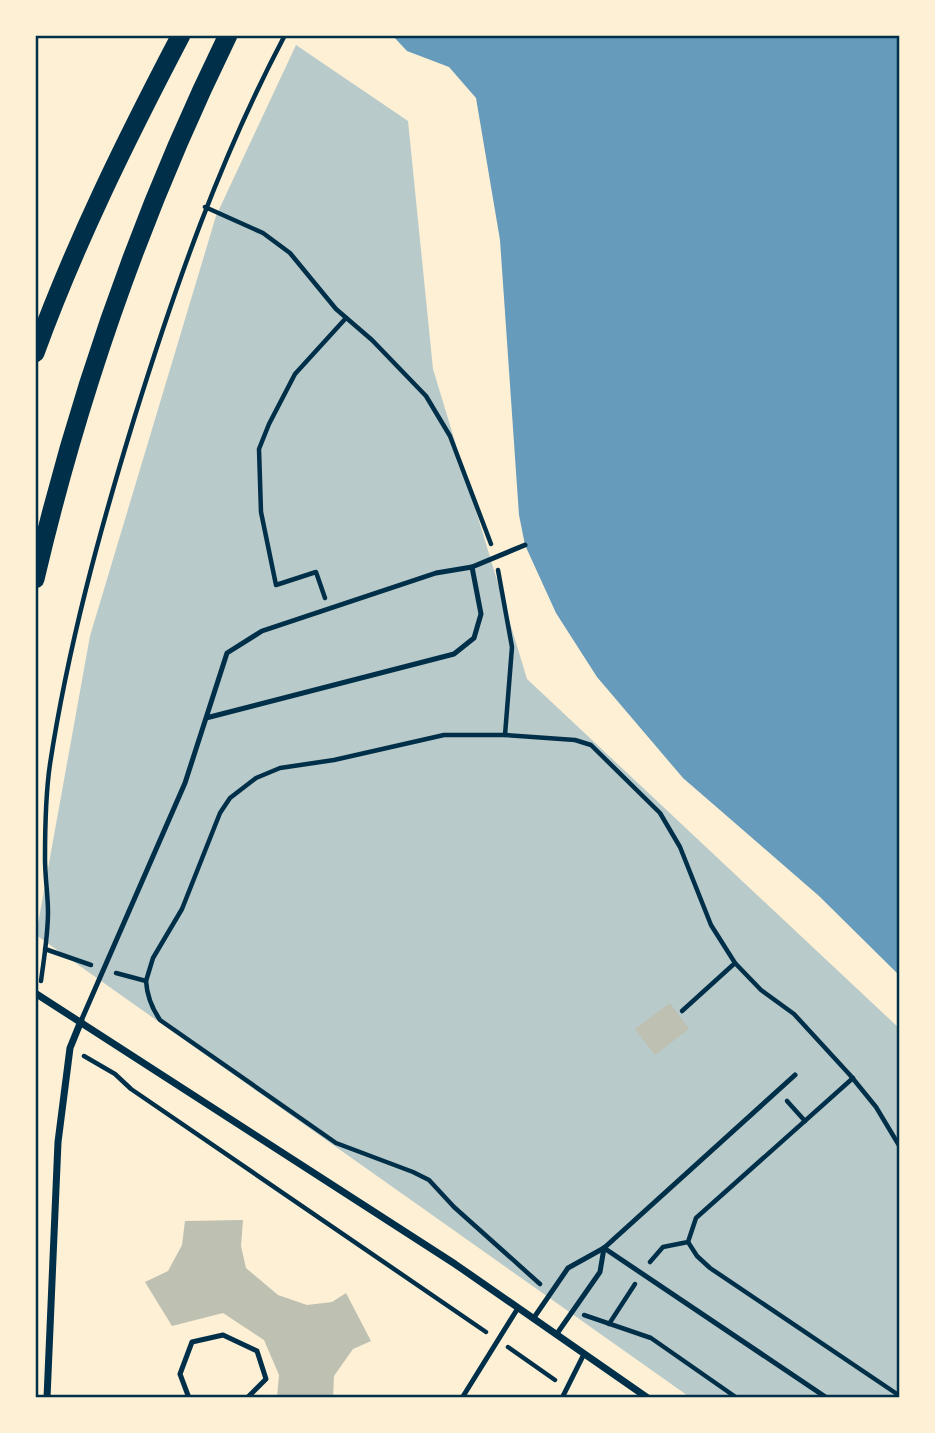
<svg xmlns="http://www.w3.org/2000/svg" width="935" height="1433" font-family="Inter,sans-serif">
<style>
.green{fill:#b9caca}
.water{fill:#669bbc}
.building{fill:#bec0b2}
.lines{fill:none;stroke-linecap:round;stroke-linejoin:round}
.path{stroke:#003049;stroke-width:4.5}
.service{stroke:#003049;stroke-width:5}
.minor{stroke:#003049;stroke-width:7}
.trunk{stroke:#003049;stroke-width:19}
.neatline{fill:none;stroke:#003049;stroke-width:2.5}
</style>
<rect width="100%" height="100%" fill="#fdf0d5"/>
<polygon class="green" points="296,45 408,121 433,369 527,679 900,1029 900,1398 691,1398 36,935 90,636 216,216"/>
<polygon class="water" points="392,35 900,35 900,976 819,896 683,778 597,677 556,613 525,545 519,515 500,240 476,98 449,67 407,51"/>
<g class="building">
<polygon points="670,1003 689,1029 655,1055 635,1029"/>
<polygon points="243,1220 241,1246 246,1268 278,1295 307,1305 332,1302 346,1293 371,1341 353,1349 334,1376 333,1398 277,1398 279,1375 264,1340 223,1313 172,1326 145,1282 168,1271 182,1245 185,1221"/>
</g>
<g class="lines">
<g class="path">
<polyline points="205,207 263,233 290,253 336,309 372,340 426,396 450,436 491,544"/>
<polyline points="498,570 512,647 505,735"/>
<polyline points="325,598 316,572 276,585 261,512 259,449 269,424 295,374 346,318"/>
<polyline points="45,949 91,965"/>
<path d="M116 973 146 981C147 996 151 1007 160 1020L336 1143 413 1172 429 1180 454 1207 540 1284"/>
<path d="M41 981C44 958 48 935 48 912 48 895 45 877 45 859 45 832 46 791 50 764 68 647 99 533 134 419 175 287 220 158 285 35"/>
<polyline points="146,981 153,958 182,909 220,813 230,798 256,778 280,768 334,760 444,735 505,735 575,740 591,745 660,813 680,847 711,925 735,963 761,990 794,1014 850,1075 876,1107 900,1147"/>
<polyline points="682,1011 735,963"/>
<polyline points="84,1056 115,1074 131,1089 486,1332"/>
<polyline points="787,1101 805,1121"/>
<polyline points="688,1242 697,1256 710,1268 897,1394"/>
<polyline points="650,1262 663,1247 688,1242 696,1218 853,1078"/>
<polyline points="584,1315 651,1338 737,1398"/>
<polyline points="609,1324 635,1284"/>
<polyline points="508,1347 555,1380"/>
</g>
<g class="service">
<polyline points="472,567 525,545"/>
<polyline points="81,1021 185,783 227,653 262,631 436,573 472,567 481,614 474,638 454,654 206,718"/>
<polyline points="604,1248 827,1398"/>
<polyline points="533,1319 568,1268 604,1248 795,1075"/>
<polyline points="556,1335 600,1272 604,1248"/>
<polyline points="189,1398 180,1374 192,1342 223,1335 257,1351 266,1379 247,1398"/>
<polyline points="462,1398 518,1308"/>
<polyline points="562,1398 584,1354"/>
</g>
<g class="minor">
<polyline points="35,993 455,1264 648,1398"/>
<polyline points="47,1398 58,1142 70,1048 81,1021"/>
</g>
<g class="trunk">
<path d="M35 353C75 243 127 138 181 35"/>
<path d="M35 579C79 391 143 209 228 35"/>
</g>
</g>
<rect width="935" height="1433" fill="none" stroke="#fdf0d5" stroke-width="74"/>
<rect x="37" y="37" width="861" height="1359" class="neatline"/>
</svg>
